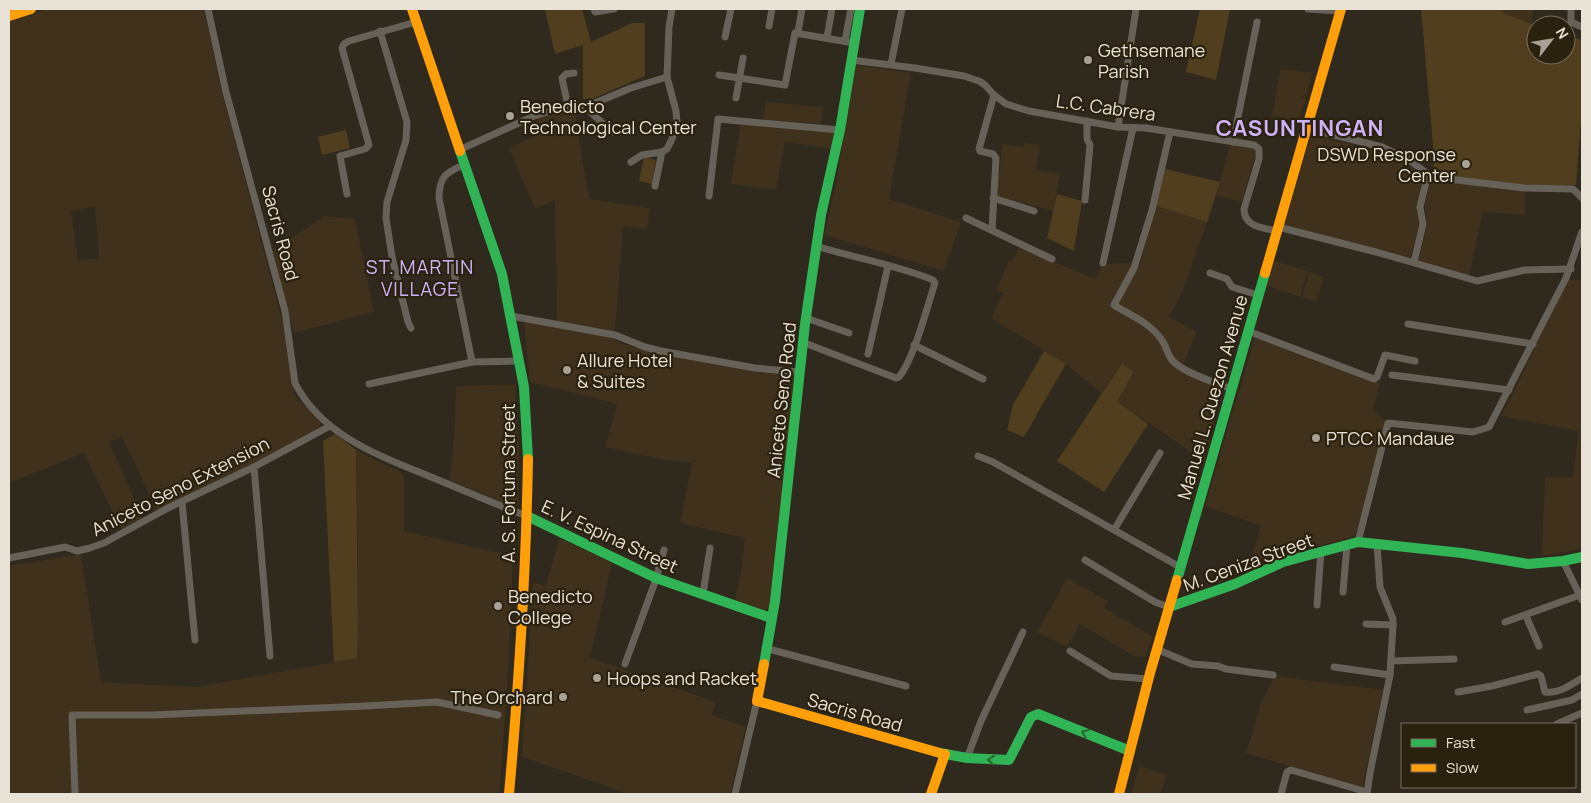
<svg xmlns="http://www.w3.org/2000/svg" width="1591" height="803" font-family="Manrope,sans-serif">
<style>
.built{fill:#3f311b;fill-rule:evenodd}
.grass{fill:#513e1f}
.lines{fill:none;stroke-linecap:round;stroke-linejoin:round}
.street{stroke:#66625a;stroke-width:7}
.fast{stroke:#30b455;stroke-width:10}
.slow{stroke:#ff9f0a;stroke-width:10}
.oneway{stroke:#2d632e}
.poi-dot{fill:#a8a196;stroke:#2b210f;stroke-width:2}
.labels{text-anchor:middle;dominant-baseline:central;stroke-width:4.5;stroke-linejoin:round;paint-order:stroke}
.poi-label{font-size:18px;fill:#e9e2d6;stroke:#2b210f;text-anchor:start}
.street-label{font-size:18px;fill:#e9e2d6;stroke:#2b210f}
.neighbourhood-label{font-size:19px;letter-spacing:1px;fill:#ceb3f9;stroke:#2b210f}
.district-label{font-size:22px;font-weight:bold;letter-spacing:1px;fill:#ceb3f9;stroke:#2b210f}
</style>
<rect width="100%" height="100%" fill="#2f291e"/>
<g class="built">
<path d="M48 9H204L222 92 284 328 294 392 297 398 321 422 319 429 248 467 157 511 122 437 109 442 143 518 121 529 84 453 9 483V21ZM95 207 99 258 78 260 71 211Z"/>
<polygon points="1503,9 1533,9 1532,23 1503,13"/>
<polygon points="856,65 911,73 889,199 961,222 944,271 824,235 834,193"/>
<polygon points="1280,69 1312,73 1306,97 1300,96 1306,98 1298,121 1272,116"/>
<polygon points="766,102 823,107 821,124 763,120"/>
<polygon points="575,110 583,164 590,199 650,208 647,229 623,226 615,331 557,321 555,200 535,209 509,148 541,133 536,118 557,111"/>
<polygon points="741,122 835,131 832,149 785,142 776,190 731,184"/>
<polygon points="1311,135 1366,148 1390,156 1424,175 1417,207 1419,225 1410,260 1284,226"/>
<polygon points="1024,143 1040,145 1036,170 1060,174 1053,211 997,196 1002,144 1024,147"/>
<polygon points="1230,144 1252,148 1256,152 1242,202 1216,196"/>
<polygon points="1430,179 1525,192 1525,215 1483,212 1469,276 1418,262 1427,226 1425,205"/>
<polygon points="1156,206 1207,222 1182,293 1169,317 1197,332 1183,364 1224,383 1204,461 1117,401 1134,372 1122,363 1101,393 1066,364 991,318 1003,293 996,290 1009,261 1013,261 1019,247 1095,279 1103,264 1131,263 1139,267"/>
<polygon points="325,216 355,219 374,312 294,333 272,251"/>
<polygon points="1272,260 1308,271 1300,297 1264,285"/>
<polygon points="1309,272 1324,277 1317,302 1302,297"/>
<polygon points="1567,280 1582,280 1582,549 1542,556 1545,477 1573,478 1578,431 1501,416 1518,383"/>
<polygon points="524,321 612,337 620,343 655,353 794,375 779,534 770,608 765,610 735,600 741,570 745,538 680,523 692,463 661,459 605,447 617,404 530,382"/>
<polygon points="1255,337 1380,383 1373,411 1386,420 1358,530 1355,535 1350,538 1250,562 1261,526 1205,506"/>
<polygon points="515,384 519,448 518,506 507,504 450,480 455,423 456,386"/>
<polygon points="356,450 404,474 404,531 513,556 507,693 499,794 9,794 9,566 81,554 101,682 196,687 357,658 358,556"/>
<polygon points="559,538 612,563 590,658 716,702 712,715 746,727 730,794 629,794 522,757 533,582 546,586"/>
<polygon points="1067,578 1108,601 1104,608 1152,636 1145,657 1134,656 1080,624 1067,647 1037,632"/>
<polygon points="1275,676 1383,690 1362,789 1246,753 1261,703"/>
<polygon points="1139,766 1166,774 1161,794 1131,794"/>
</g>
<g class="grass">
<polygon points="545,9 582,9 591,42 632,23 645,23 645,76 592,99 583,99 583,45 555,54"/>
<polygon points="1200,9 1230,9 1216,80 1186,72"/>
<polygon points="1421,9 1503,9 1503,13 1536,25 1536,55 1566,55 1566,35 1582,40 1582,109 1576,185 1523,185 1433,174 1434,156"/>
<polygon points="346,130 350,148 322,155 318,137"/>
<polygon points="644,157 656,160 652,184 639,181"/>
<polygon points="1165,169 1220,182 1207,222 1156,206"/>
<polygon points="1057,194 1082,201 1074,251 1047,238"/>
<polygon points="1044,351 1066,364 1024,437 1007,430 1013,405"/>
<polygon points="1122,363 1134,372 1117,401 1148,424 1104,492 1057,461"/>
<polygon points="335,434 356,450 358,632 357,658 334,662 323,441"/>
</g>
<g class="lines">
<g class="street">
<path d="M208 9 226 92 285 311 295 383C322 436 380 456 431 477 463 490 495 504 527 516"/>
<polyline points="594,9 595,12 614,9"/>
<polyline points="1308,9 1340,11"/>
<polyline points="1571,9 1571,22 1582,27"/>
<polyline points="769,26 772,9"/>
<polyline points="380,31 407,122 406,140 387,202 386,218 392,257 408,322 411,328"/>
<polyline points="798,32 802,9"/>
<polyline points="725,37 731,9"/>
<polyline points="827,37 832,9"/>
<polyline points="845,41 851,9"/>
<path d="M851 60 915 68 964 76 979 81 985 85 994 95 1006 104 1029 111 1118 127 1146 128 1254 145 1259 149V159L1244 209C1244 227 1263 228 1277 231"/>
<polyline points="891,64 902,9"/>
<polyline points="719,75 785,85 795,33 854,43"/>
<polyline points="736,98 743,58"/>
<polyline points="568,106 562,78 566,74 574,73"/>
<polyline points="584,106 612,132"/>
<polyline points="1118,127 1136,9"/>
<polyline points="1306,128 1382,147 1409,160 1432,177 1524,188 1573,189 1582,198"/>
<path d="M1170 132 1152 210 1134 268 1114 305C1130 315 1150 323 1161 339 1166 345 1167 354 1172 360 1183 373 1215 382 1231 389"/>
<polyline points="1233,142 1257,22"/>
<polyline points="459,150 534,116 568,106 590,105 631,88 667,77"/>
<polyline points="631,162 642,155 662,152 667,149 672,139 677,123 676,111 667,77 669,27 672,9"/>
<path d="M464 165C446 172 439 177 439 198L472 362"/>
<polyline points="655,186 662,152"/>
<polyline points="347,194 340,156 365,149 369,145 342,48 344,44 349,41 416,22"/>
<polyline points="709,196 718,119 840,130"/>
<polyline points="993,198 1034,211"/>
<polyline points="1085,200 1090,145 1087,139 1087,121"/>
<polyline points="966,218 1052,259"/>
<polyline points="1278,227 1376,252 1477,281 1525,270 1571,269"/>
<polyline points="992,230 996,158 993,154 980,151 979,149 994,95"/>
<polyline points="1414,262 1423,224 1420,207 1428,174"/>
<polyline points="1103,263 1133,128"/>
<polyline points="1210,273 1227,279 1232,287 1258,295"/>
<polyline points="511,316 615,335 645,347 661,351 755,368 798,372"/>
<polyline points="806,318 849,333"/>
<polyline points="1408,324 1533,344"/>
<polyline points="1248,331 1374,379 1377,377 1385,355 1415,361"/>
<path d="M802 342 896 378 899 377C914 359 927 307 935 283L933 280C896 265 855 258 816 246"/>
<polyline points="914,345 983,379"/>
<polyline points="868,354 888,266"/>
<polyline points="1392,375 1509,390"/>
<polyline points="369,384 472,362 520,361"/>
<polyline points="978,456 993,462 1180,567"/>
<polyline points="254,467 270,656"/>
<polyline points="182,502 195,640"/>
<polyline points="1114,530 1160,453"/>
<polyline points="1358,542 1388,423 1473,432 1489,427 1566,278 1582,232"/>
<polyline points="9,558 65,547 77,551 90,548 104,543 168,508 254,467 330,426"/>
<polyline points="1085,560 1155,602 1169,607"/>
<polyline points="1563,561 1582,600"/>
<polyline points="1343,592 1347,545"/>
<polyline points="703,594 710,548"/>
<polyline points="1317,605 1321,551"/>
<polyline points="1526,616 1539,646"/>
<polyline points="1505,622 1580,595"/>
<polyline points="1366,624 1393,625"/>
<polyline points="765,648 906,686"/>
<polyline points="1156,649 1192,664 1218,666 1226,669 1273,675"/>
<polyline points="1070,651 1111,676 1148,679"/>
<polyline points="1391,661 1454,659"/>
<polyline points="625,664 655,582 664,550"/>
<polyline points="1334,667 1390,675"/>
<path d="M1458 692 1492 686 1538 674 1541 676 1545 692C1559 694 1570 685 1582 678"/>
<polyline points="1527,710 1572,700 1582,694"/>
<polyline points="1557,724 1582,713"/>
<polyline points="967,758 981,721 1023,632"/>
<polyline points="75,794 72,715 152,715 365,706 437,702 498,715"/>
<polyline points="735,794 757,701"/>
<polyline points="1281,794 1287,772 1291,770 1367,792"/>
<polyline points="1367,794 1370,773 1390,675 1393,625 1393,619 1380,587 1377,544"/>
</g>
<g class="fast">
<polyline points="460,151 502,274 524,387 528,459"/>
<polyline points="527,516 656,578 771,618"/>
<polyline points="1177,580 1265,273"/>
<polyline points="1169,607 1235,584 1283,562 1358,542 1462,553 1528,564 1563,561 1582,557"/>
<polyline points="764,664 775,601 805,324 821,215 840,130 860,9"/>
<polyline points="940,753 967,758 1009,760 1031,717 1038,714 1130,751"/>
</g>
<g class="slow">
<polyline points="412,9 460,151"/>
<polyline points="9,16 31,9"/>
<polyline points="1265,273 1341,9"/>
<polyline points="764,664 757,701 940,753"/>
<path d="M509 794C519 683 526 571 528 459"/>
<polyline points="931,794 945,754"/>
<polyline points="1119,794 1150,673 1177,580"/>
</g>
</g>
<defs><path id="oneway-chevron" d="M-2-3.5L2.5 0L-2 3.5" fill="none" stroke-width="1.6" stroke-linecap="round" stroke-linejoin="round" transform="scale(1.25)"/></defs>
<g class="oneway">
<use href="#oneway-chevron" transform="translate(1085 733) rotate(-158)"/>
<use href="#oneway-chevron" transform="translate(991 760) rotate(-175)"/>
</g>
<g class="poi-dot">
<circle cx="1088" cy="60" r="5"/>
<circle cx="510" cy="116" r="5"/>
<circle cx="1466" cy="164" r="5"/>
<circle cx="567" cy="370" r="5"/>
<circle cx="1316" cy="438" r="5"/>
<circle cx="498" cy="606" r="5"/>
<circle cx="597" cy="678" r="5"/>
<circle cx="563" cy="697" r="5"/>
</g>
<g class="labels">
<g class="poi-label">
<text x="1098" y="50">Gethsemane<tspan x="1098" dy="21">Parish</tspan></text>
<text x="520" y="106">Benedicto<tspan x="520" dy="21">Technological Center</tspan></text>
<text x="1456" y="154" text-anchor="end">DSWD Response<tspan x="1456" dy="21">Center</tspan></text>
<text x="577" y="360">Allure Hotel<tspan x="577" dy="21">&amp; Suites</tspan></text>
<text x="1326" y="438">PTCC Mandaue</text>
<text x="508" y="596">Benedicto<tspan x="508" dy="21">College</tspan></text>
<text x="607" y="678">Hoops and Racket</text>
<text x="553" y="697" text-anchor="end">The Orchard</text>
</g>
<g class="street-label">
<text transform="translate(1106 107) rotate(8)">L.C. Cabrera</text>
<text transform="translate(281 233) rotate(75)">Sacris Road</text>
<text transform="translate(1212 397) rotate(-74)">Manuel L. Quezon Avenue</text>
<text transform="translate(781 400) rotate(-84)">Aniceto Seno Road</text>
<text transform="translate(508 483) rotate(-90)">A. S. Fortuna Street</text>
<text transform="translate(180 486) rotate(-27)">Aniceto Seno Extension</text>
<text transform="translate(610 536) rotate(25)">E. V. Espina Street</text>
<text transform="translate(1248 562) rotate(-20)">M. Ceniza Street</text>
<text transform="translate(855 712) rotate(16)">Sacris Road</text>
</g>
<g class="neighbourhood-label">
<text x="420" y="267">ST. MARTIN<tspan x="420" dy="22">VILLAGE</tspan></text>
</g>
<g class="district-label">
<text x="1300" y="128">CASUNTINGAN</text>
</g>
</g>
<rect width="1591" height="803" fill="none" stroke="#e9e2d6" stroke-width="20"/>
<rect x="1401" y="723" width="175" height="65" fill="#2b210f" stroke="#776e5f"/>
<rect x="1411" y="739" width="25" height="8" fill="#30b455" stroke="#776e5f"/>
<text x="1446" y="748" font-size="15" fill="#e9e2d6">Fast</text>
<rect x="1411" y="764" width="25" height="8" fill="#ff9f0a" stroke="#776e5f"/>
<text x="1446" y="773" font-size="15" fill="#e9e2d6">Slow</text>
<g transform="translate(1551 40) rotate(59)"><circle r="24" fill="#2b210f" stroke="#776e5f"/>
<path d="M0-4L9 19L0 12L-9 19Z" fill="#a8a196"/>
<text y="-8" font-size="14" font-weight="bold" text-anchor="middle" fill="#e9e2d6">N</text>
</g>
</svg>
